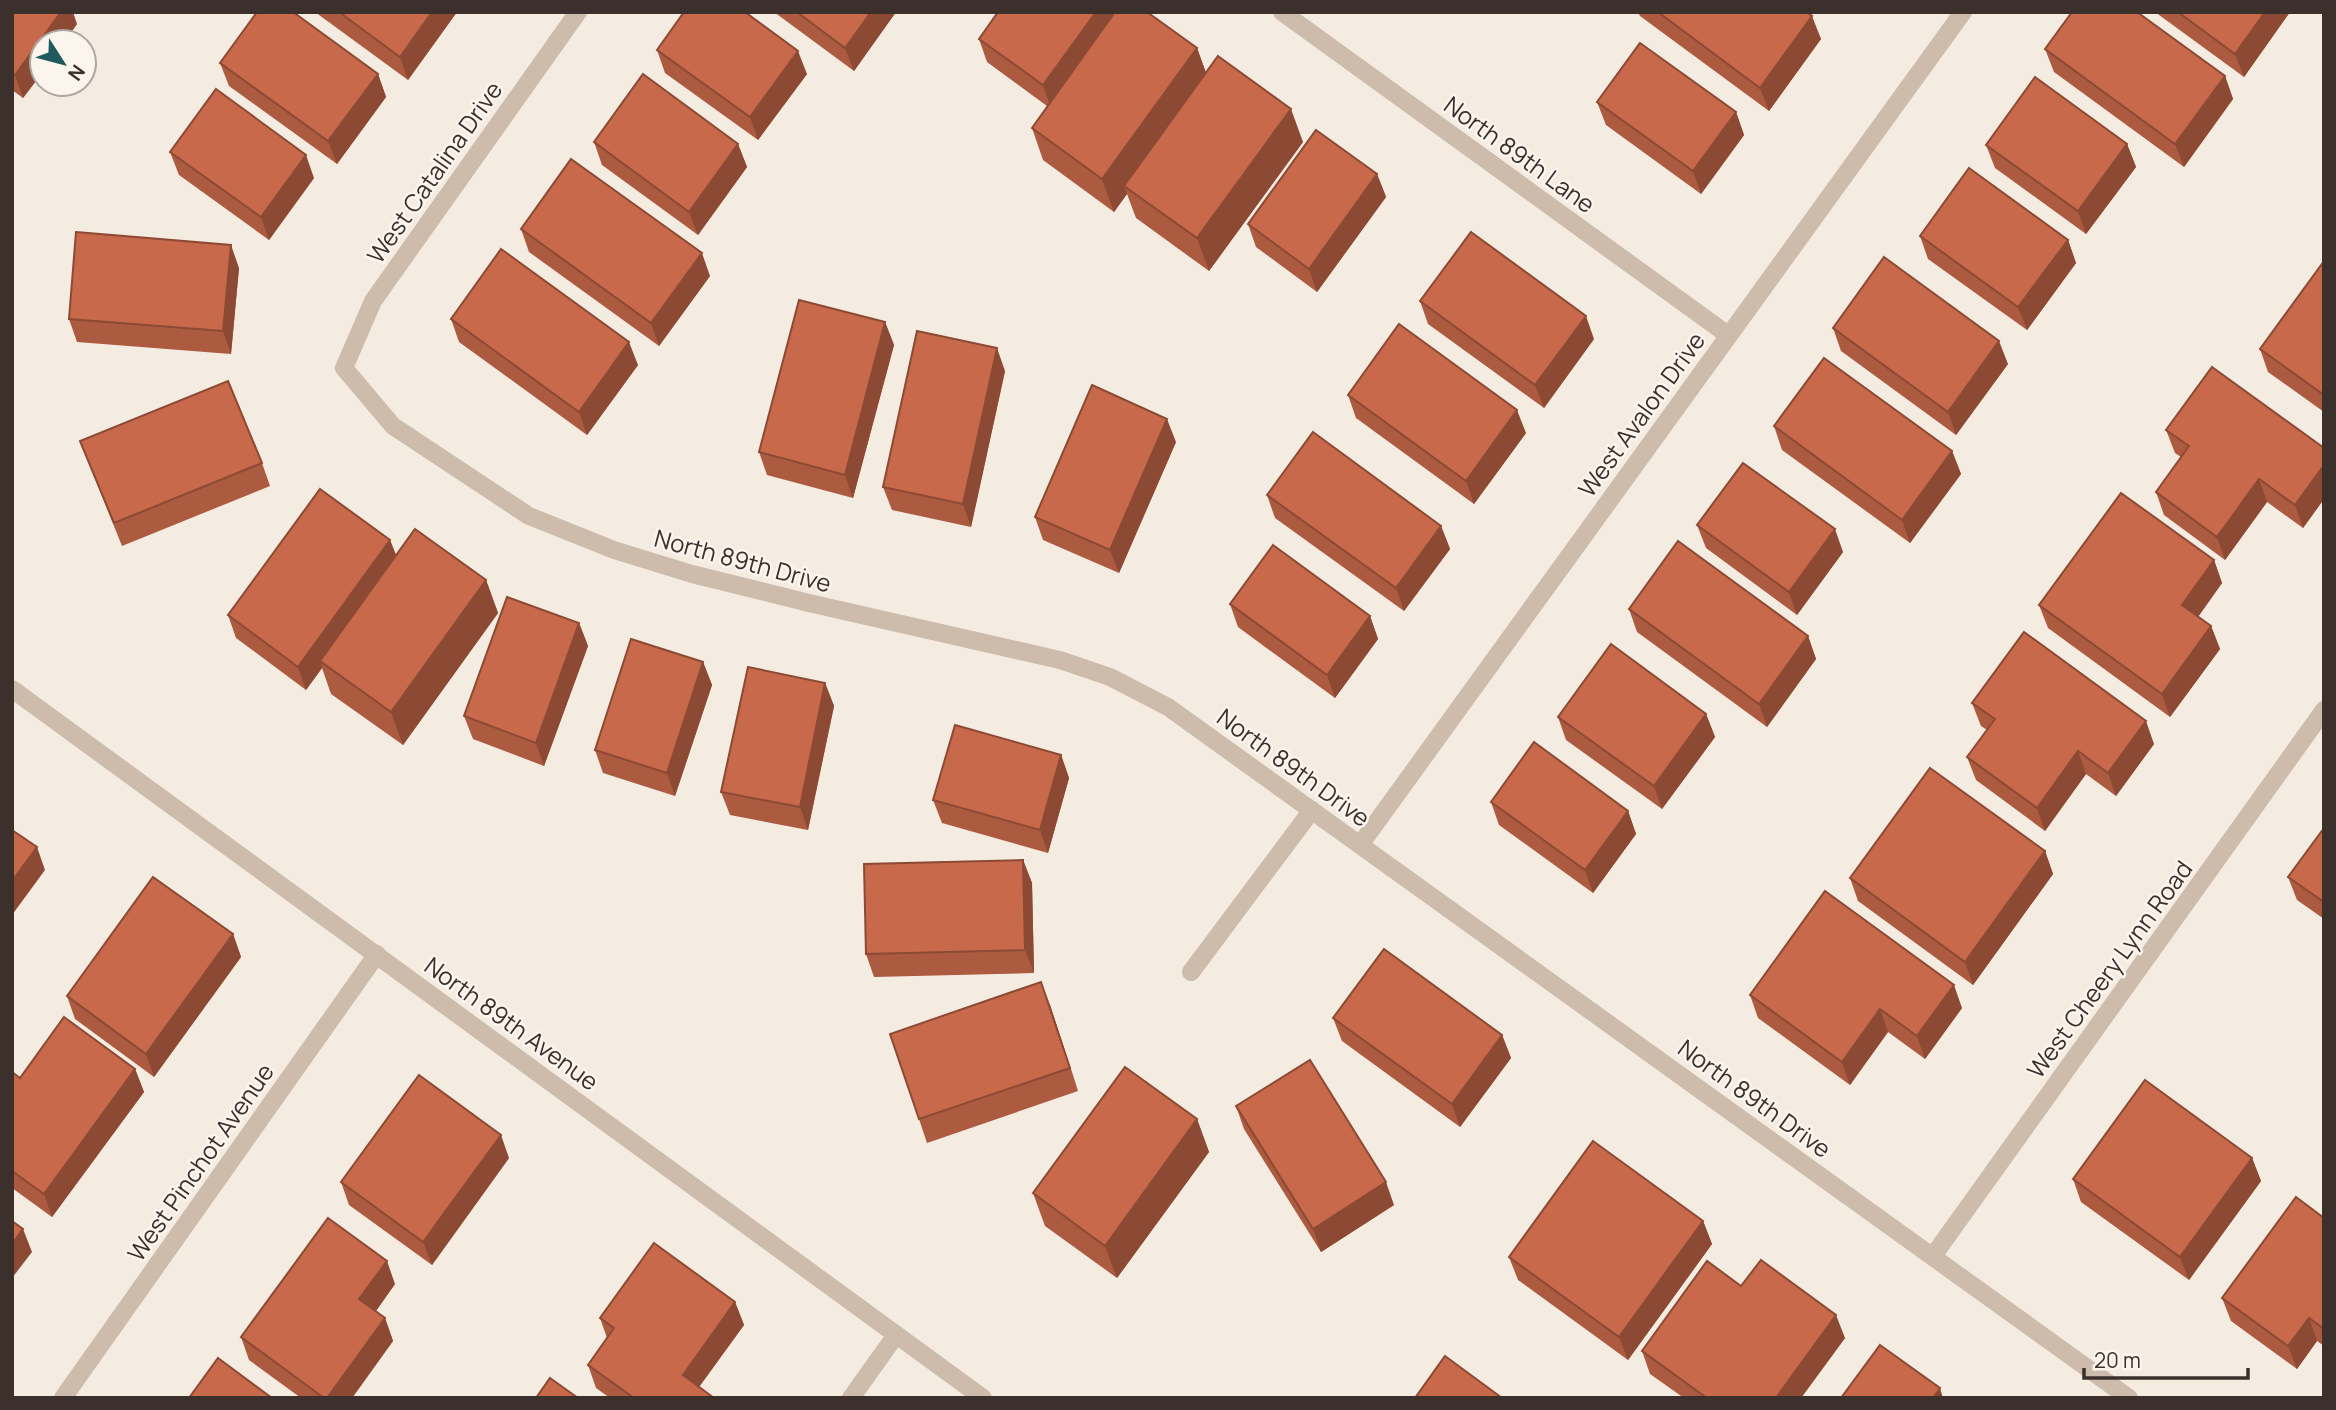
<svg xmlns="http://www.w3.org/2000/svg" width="2336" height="1410" font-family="Manrope,sans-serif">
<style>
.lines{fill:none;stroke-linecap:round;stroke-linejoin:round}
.street{stroke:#cdbbac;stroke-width:18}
.wall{fill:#ac5a40}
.shaded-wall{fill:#8c4a34}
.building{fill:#c8694b;stroke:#8c4a34;stroke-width:2}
.labels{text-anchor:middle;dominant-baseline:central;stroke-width:5;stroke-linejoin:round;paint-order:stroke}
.street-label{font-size:24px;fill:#3b302b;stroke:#fbf5ee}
</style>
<rect width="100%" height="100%" fill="#f4ebe1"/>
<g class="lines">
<g class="street">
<polyline points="578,12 373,301 344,368 393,426 529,516 614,550 692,574 809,603 1060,660 1110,677 1168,707 2129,1398"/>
<polyline points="1282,12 1728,335"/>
<polyline points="12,689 983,1398"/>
<polyline points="1360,845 1963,12"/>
<polyline points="1191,972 1312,810"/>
<polyline points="1933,1256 2324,710"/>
<polyline points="63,1398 377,954"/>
<polyline points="851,1398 896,1335"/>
</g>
</g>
<g class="wall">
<polygon points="12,12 77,24 64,42 42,42 42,73 23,98 12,90"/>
<polygon points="315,12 457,12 408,80"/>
<polygon points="774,12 896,12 854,71"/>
<polygon points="1638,12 1807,12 1821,39 1769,111 1640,16"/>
<polygon points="2155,12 2290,12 2244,77"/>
<polygon points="979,39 1197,48 1206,73 1303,142 1209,271 1136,218 1127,194 1114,212 1043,160 1032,128 1047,106 987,62"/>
<polygon points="2045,49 2225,76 2233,99 2184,167 2054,72"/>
<polygon points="657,50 807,74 758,140 665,73"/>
<polygon points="220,63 378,74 386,97 337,164 229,86"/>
<polygon points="1597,102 1736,112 1744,135 1701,194 1606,125"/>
<polygon points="594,142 738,144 747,167 698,235 602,165"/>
<polygon points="2127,144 2136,167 2086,234 1995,168 1986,145"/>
<polygon points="170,152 314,178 269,240 179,175"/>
<polygon points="1377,174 1386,197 1317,292 1256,247 1248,224"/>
<polygon points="521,229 710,276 659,346 529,252"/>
<polygon points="1920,236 2068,240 2076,263 2027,330 1928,259"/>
<polygon points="2324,261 2324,412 2268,372 2260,349"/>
<polygon points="239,268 231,354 77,342 69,319"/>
<polygon points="1420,301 1594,339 1544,408 1428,324"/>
<polygon points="451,319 638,365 587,435 459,342"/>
<polygon points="885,322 894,345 853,498 767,475 759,452"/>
<polygon points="1833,328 2008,364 1956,435 1841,351"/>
<polygon points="1005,371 971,527 892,510 883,487"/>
<polygon points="1348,395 1526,433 1474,504 1356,418"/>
<polygon points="1774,426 1952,451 1961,474 1910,543 1782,450"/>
<polygon points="2166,430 2324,448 2324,499 2303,528 2267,502 2225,560 2164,515 2156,492 2181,457 2175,453"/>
<polygon points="80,441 262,463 270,486 122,546"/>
<polygon points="1176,442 1119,573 1043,540 1035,517"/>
<polygon points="1267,495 1441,526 1450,549 1404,611 1275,518"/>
<polygon points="1697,525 1843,552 1797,615 1706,548"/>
<polygon points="390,540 396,555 486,580 498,613 403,745 331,694 322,668 306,690 236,638 228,615"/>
<polygon points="2214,560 2222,583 2198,617 2211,626 2220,649 2170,717 2048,628 2039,605"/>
<polygon points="1230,604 1370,616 1378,639 1335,698 1238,627"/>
<polygon points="1629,609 1808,636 1816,659 1767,727 1637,632"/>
<polygon points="579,623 588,646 544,766 473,739 464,716"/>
<polygon points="703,662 712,685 675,796 603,773 595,750"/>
<polygon points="825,683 834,706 808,830 730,815 721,792"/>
<polygon points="1972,703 2154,744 2116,796 2086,774 2045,831 1976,780 1967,757 1987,730 1981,726"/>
<polygon points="1706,714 1715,737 1662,809 1566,740 1558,717"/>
<polygon points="1061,755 1069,778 1048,853 942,823 933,800"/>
<polygon points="1491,802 1628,811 1636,834 1593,893 1499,825"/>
<polygon points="2324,828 2324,919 2297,900 2288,877"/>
<polygon points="2045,851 2053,874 1973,985 1858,901 1850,878"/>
<polygon points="1023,860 1032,883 1034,973 874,977 866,954"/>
<polygon points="233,934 241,957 154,1077 75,1019 67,996"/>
<polygon points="1750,995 1962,1008 1925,1059 1888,1032 1850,1085 1758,1018"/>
<polygon points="1050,1005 1078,1091 927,1143 919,1119"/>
<polygon points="1333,1018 1502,1035 1511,1058 1460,1127 1342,1041"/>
<polygon points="135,1069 144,1092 52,1217 12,1188 12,1072 20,1078"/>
<polygon points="1236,1106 1394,1205 1321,1252 1244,1129"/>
<polygon points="1197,1119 1209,1152 1117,1278 1045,1226 1033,1193"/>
<polygon points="509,1158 432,1265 349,1205 341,1182"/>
<polygon points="2252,1158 2261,1181 2189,1280 2081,1202 2073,1179"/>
<polygon points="2324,1218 2324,1346 2317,1341 2297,1369 2231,1321 2222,1298"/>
<polygon points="1703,1221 1712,1244 1628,1360 1518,1280 1509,1257"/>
<polygon points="395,1284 376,1311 385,1318 393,1341 352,1398 301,1398 249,1360 241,1337"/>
<polygon points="1741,1286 1845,1338 1801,1398 1684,1398 1650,1374 1642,1351"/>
<polygon points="735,1302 744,1325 699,1387 714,1398 610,1398 596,1388 588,1365 607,1338 600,1318"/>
</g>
<g class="shaded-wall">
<polygon points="61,12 73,12 77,24 64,42 42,42 42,73 23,98 15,75"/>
<polygon points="432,12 457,12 408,80 400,57"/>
<polygon points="871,12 896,12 854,71 845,48"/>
<polygon points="1096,12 1119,12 1051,108 1043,85"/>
<polygon points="2265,12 2290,12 2244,77 2235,54"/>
<polygon points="1812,16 1821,39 1769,111 1760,88"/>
<polygon points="1197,48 1209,81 1124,186 1127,194 1114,212 1102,179"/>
<polygon points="798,51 807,74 758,140 750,117"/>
<polygon points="378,74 386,97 337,164 328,141"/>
<polygon points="2225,76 2233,99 2184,167 2175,144"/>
<polygon points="1291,109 1303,142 1209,271 1197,238"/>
<polygon points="1736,112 1744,135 1701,194 1693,171"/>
<polygon points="738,144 747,167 698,235 689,212"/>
<polygon points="2127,144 2136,167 2086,234 2078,211"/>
<polygon points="306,155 314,178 269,240 261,217"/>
<polygon points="1377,174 1386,197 1317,292 1309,269"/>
<polygon points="2068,240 2076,263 2027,330 2018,307"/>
<polygon points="231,245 239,268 231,354 223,331"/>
<polygon points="702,253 710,276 659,346 651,323"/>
<polygon points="1586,316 1594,339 1544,408 1535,385"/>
<polygon points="885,322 894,345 853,498 845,475"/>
<polygon points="1999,341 2008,364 1956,435 1948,412"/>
<polygon points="629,342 638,365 587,435 579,412"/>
<polygon points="997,348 1005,371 971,527 963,504"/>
<polygon points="1517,410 1526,433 1474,504 1466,481"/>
<polygon points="1167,419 1176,442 1119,573 1110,550"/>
<polygon points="1952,451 1961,474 1910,543 1902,520"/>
<polygon points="2324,465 2324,499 2303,528 2295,505"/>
<polygon points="2259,479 2267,502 2225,560 2217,537"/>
<polygon points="1441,526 1450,549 1404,611 1396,588"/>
<polygon points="1835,529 1843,552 1797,615 1789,592"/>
<polygon points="390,540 399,563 320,661 322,668 306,690 298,667"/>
<polygon points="2214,560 2222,583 2190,628 2182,605"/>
<polygon points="486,580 498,613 403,745 391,712"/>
<polygon points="1370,616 1378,639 1335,698 1327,675"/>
<polygon points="579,623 588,646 544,766 536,743"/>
<polygon points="2211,626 2220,649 2170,717 2162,694"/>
<polygon points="1808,636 1816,659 1767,727 1759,704"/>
<polygon points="703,662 712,685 675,796 667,773"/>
<polygon points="825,683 834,706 808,830 800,807"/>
<polygon points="1706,714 1715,737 1662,809 1654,786"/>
<polygon points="2146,721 2154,744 2116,796 2108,773"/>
<polygon points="2078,751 2086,774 2045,831 2037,808"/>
<polygon points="1061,755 1069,778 1048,853 1040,830"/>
<polygon points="1628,811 1636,834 1593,893 1585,870"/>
<polygon points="37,847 45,870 12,915 12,881"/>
<polygon points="2045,851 2053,874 1973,985 1965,962"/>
<polygon points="1023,860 1032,883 1034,973 1025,950"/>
<polygon points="233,934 241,957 154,1077 146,1054"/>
<polygon points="1041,982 1050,1005 1078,1091 1070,1068"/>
<polygon points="1954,985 1962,1008 1925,1059 1917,1036"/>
<polygon points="1880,1009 1888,1032 1850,1085 1842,1062"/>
<polygon points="1502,1035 1511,1058 1460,1127 1452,1104"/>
<polygon points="135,1069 144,1092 52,1217 44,1194"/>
<polygon points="1197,1119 1209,1152 1117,1278 1105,1246"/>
<polygon points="501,1135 509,1158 432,1265 423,1242"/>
<polygon points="2252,1158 2261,1181 2189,1280 2180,1257"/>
<polygon points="1386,1182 1394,1205 1321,1252 1313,1229"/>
<polygon points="1703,1221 1712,1244 1628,1360 1619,1337"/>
<polygon points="23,1229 32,1252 12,1278 12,1244"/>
<polygon points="387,1261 395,1284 368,1322 359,1299"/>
<polygon points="735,1302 744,1325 691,1398 683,1375"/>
<polygon points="1836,1315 1845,1338 1801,1398 1776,1398"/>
<polygon points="385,1318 393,1341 352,1398 327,1398"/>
<polygon points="2309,1318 2317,1341 2297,1369 2288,1346"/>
<polygon points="1940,1388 1943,1398 1933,1398"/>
</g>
<g class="building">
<polygon points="12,12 61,12 15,75 12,73"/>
<polygon points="257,12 293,12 378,74 328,141 220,63"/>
<polygon points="339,12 432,12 400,57"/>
<polygon points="684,12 745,12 798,51 750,117 657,50"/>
<polygon points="797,12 871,12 845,48"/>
<polygon points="998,12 1096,12 1043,85 979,39"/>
<polygon points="1115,12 1147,12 1197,48 1102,179 1032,128"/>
<polygon points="1658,12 1807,12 1812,16 1760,88"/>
<polygon points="2072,12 2137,12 2225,76 2175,144 2045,49"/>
<polygon points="2178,12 2265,12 2235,54"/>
<polygon points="1640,43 1736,112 1693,171 1597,102"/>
<polygon points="1218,56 1291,109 1197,238 1124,186"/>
<polygon points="643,74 738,144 689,212 594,142"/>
<polygon points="2035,77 2127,144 2078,211 1986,145"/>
<polygon points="216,89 306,155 261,217 170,152"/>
<polygon points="1316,130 1377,174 1309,269 1248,224"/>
<polygon points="571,159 702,253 651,323 521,229"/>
<polygon points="1969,168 2068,240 2018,307 1920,236"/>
<polygon points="76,232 231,245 223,331 69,319"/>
<polygon points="1471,232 1586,316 1535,385 1420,301"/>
<polygon points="501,249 629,342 579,412 451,319"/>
<polygon points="1884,257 1999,341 1948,412 1833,328"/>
<polygon points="2324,261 2324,395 2260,349"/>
<polygon points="799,300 885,322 845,475 759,452"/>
<polygon points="1399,324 1517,410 1466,481 1348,395"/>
<polygon points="917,331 997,348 963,504 883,487"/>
<polygon points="1824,358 1952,451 1902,520 1774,426"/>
<polygon points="2212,367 2324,448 2324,465 2295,505 2259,479 2217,537 2156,492 2189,446 2166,430"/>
<polygon points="228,381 262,463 114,523 80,441"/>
<polygon points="1092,385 1167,419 1110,550 1035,517"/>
<polygon points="1313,432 1441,526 1396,588 1267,495"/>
<polygon points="1743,463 1835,529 1789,592 1697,525"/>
<polygon points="320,489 390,540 298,667 228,615"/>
<polygon points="2121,493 2214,560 2182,605 2211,626 2162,694 2039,605"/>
<polygon points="415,529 486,580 391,712 320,661"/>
<polygon points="1678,541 1808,636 1759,704 1629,609"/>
<polygon points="1273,545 1370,616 1327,675 1230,604"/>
<polygon points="507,597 579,623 536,743 464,716"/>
<polygon points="2024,632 2146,721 2108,773 2078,751 2037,808 1967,757 1995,719 1972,703"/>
<polygon points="631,639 703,662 667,773 595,750"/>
<polygon points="1611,644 1706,714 1654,786 1558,717"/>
<polygon points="748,667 825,683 800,807 721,792"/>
<polygon points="955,725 1061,755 1040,830 933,800"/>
<polygon points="1534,742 1628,811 1585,870 1491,802"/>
<polygon points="1930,768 2045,851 1965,962 1850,878"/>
<polygon points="2324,828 2324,902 2288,877"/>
<polygon points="12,830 37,847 12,881"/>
<polygon points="1023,860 1025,950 866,954 864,864"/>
<polygon points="153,877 233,934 146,1054 67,996"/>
<polygon points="1825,891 1954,985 1917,1036 1880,1009 1842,1062 1750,995"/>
<polygon points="1384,949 1502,1035 1452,1104 1333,1018"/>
<polygon points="1041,982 1070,1068 919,1119 890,1034"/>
<polygon points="64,1017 135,1069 44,1194 12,1171 12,1072 20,1078"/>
<polygon points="1310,1060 1386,1182 1313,1229 1236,1106"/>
<polygon points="1125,1067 1197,1119 1105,1246 1033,1193"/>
<polygon points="419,1075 501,1135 423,1242 341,1182"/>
<polygon points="2145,1080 2252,1158 2180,1257 2073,1179"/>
<polygon points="1593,1141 1703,1221 1619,1337 1509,1257"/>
<polygon points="2296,1197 2324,1218 2324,1329 2309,1318 2288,1346 2222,1298"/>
<polygon points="328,1218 387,1261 359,1299 385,1318 327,1398 324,1398 241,1337"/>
<polygon points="12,1221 23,1229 12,1244"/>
<polygon points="654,1243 735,1302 683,1375 714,1398 634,1398 588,1365 614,1328 600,1318"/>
<polygon points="1761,1260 1836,1315 1776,1398 1707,1398 1642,1351 1707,1261 1741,1286"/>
<polygon points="1880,1345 1940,1388 1933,1398 1841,1398"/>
<polygon points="1445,1356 1502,1398 1415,1398"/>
<polygon points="218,1358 272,1398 189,1398"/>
<polygon points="550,1378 578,1398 536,1398"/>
</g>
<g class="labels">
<g class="street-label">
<text transform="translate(1520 154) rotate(36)">North 89th Lane</text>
<text transform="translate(434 172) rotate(-55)">West Catalina Drive</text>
<text transform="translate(1641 414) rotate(-54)">West Avalon Drive</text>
<text transform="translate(743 560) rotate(15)">North 89th Drive</text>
<text transform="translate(1294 767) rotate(36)">North 89th Drive</text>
<text transform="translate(2109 969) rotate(-54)">West Cheery Lynn Road</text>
<text transform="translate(512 1023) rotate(36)">North 89th Avenue</text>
<text transform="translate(1755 1098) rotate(36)">North 89th Drive</text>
<text transform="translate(200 1162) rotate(-55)">West Pinchot Avenue</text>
</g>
</g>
<rect width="2336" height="1410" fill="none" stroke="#3b302b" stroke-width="28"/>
<g transform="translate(63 63) rotate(126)"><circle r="33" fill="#fbf5ee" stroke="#aea6a0" stroke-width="2"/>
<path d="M0-5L12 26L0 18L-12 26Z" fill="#1f5a5e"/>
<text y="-10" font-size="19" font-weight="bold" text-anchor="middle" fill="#3b302b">N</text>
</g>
<path d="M2084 1368v10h164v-10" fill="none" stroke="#3b302b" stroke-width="3.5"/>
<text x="2094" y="1368" font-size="21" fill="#3b302b" stroke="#fbf5ee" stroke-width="5" paint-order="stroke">20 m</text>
</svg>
